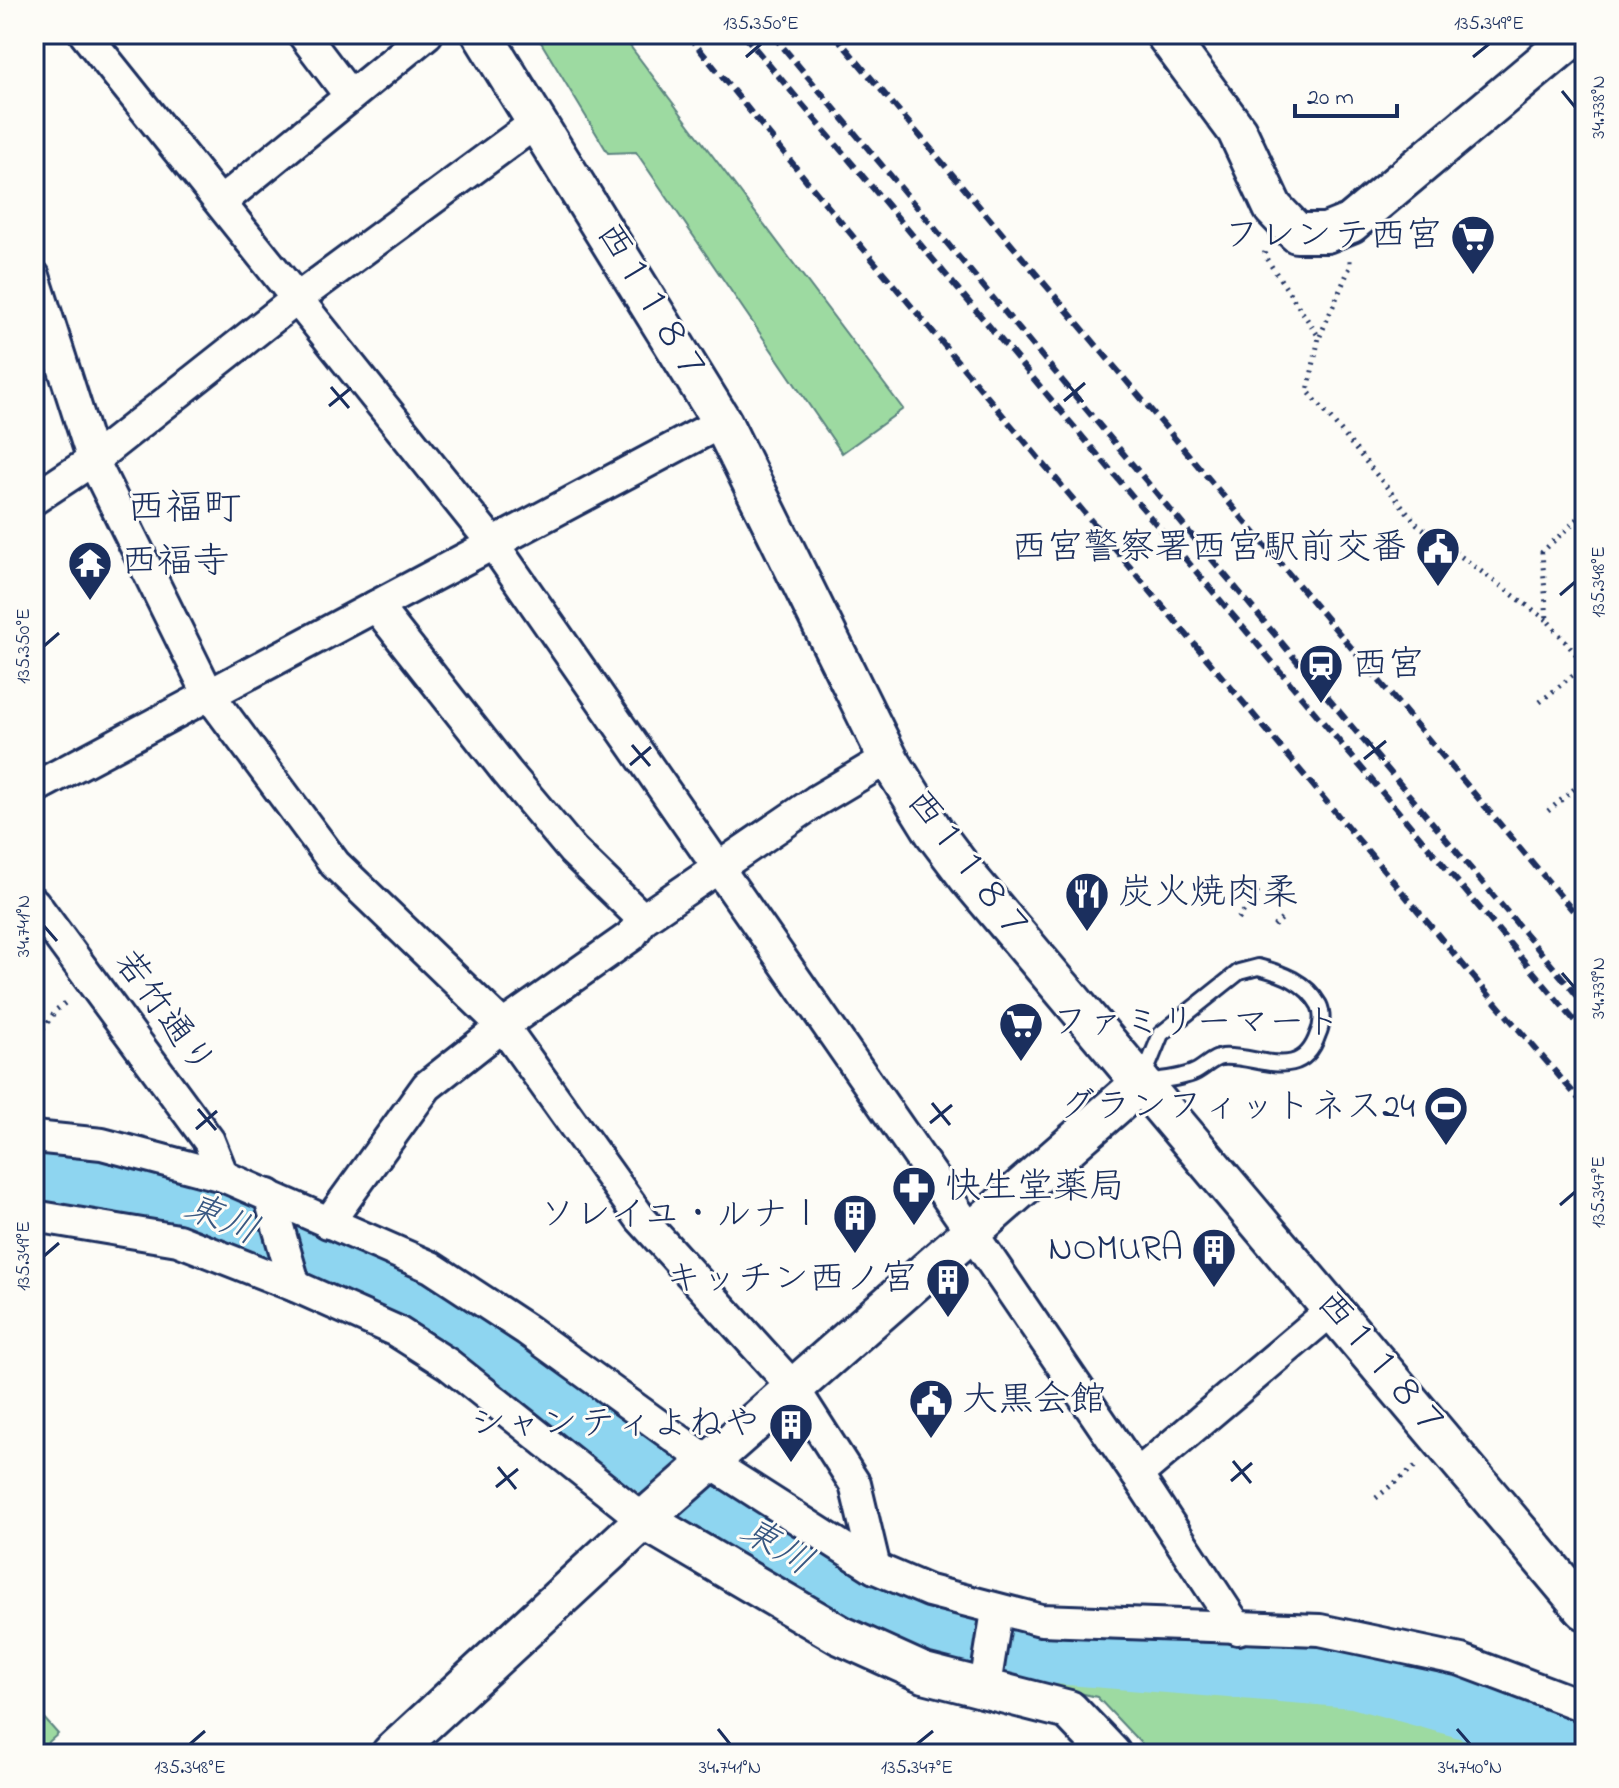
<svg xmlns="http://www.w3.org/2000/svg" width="1619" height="1788" font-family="'Indie Flower','Klee One',sans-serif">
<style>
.green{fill:#9ddaa1;stroke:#5c8480;stroke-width:2}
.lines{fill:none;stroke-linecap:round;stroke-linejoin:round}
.river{stroke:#8ed5f0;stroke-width:62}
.service-casing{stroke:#1b2f5e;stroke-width:20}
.minor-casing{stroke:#1b2f5e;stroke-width:36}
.tertiary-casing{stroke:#1b2f5e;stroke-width:44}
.path{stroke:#1b2f5e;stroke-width:5;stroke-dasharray:2 6;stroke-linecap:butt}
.service{stroke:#fdfcf7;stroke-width:14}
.minor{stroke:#fdfcf7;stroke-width:30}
.tertiary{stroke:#fdfcf7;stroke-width:38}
.rail{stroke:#1b2f5e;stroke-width:6;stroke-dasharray:12 6;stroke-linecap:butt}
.ticks{fill:none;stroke:#1b2f5e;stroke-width:3}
.labels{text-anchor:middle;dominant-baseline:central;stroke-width:6;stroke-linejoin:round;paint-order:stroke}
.poi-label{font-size:36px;fill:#1b2f5e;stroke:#fdfcf7;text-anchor:end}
.street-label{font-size:36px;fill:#1b2f5e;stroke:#fdfcf7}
.neighbourhood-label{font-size:38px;fill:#1b2f5e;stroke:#fdfcf7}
.water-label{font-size:38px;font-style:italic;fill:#385882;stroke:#fdfcf7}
.neatline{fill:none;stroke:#1b2f5e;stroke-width:3}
.ticks-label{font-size:20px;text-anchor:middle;fill:#1b2f5e}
</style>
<rect width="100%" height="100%" fill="#fdfcf7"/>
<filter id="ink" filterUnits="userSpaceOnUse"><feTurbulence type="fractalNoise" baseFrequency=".0125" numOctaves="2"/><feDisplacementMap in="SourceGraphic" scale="16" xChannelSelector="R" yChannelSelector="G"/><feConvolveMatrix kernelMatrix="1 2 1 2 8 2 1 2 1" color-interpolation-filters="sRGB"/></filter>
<g filter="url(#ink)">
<g class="green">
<polygon points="536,34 621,34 903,409 842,453 636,152 608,153"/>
<polygon points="1004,1664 1092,1670 1214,1688 1353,1695 1547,1754 1151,1754 1097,1697 1004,1676"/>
<polygon points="34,1707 58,1734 35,1754 34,1754"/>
</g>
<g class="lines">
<polyline class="river" points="34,1177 156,1193 343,1268 448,1316 753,1537 910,1623 1032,1651 1355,1677 1585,1741"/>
<g class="service-casing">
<path id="service" d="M1258 967C1282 973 1306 982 1319 1005 1323 1013 1322 1026 1318 1034 1301 1085 1258 1054 1222 1057 1212 1058 1204 1068 1195 1072 1180 1079 1158 1080 1141 1083L1161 1034 1239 972Z"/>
</g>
<g class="minor-casing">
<g id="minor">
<polyline points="85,34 494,545 972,1233 1137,1475 1238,1629"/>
<polyline points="303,34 350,96"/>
<polyline points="221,202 427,34"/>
<polyline points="34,276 93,460 208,693 335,864 503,1026 641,1219 793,1387 855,1484 875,1568"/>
<polyline points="34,499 93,460 298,298 538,121"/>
<polyline points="376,606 506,771 573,851 643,919"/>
<polyline points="34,788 722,422"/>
<polyline points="34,903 209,1141 223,1176"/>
<polyline points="34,1137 102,1144 223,1176 431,1267 527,1330 709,1462 875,1568 929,1591 1041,1620 1320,1630 1461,1660 1578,1704 1585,1704"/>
<polyline points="269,1195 295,1286"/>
<polyline points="34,1216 178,1240 295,1286 396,1331 448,1364 644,1520"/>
<polyline points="328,1223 427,1086 503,1026 631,936 643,919 816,801 888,758"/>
<polyline points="1137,1475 1333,1309"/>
<polyline points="985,1686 997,1611"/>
</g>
</g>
<g class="tertiary-casing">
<g id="tertiary">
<polyline points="482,34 722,422 888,758 934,832 968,877 1585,1610"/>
<polyline points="1165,34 1237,131 1273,208 1297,233 1326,233 1351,223 1577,34"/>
<polyline points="644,1520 840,1635 924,1673 1069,1710 1111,1754"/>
<polyline points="391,1754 658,1507 1141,1083"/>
</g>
</g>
<g class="path">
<polyline points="1265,252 1264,255 1319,337 1308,391 1417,524 1547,620"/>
<polyline points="1320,336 1350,267 1350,260"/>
<polyline points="1540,702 1585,665 1547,620 1542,552 1585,512"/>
<polyline points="1548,811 1585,780"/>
<polyline points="1238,919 1260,889"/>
<polyline points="1274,926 1284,917"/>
<polyline points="34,1042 56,1010 69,1000"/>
<polyline points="1376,1498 1419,1463"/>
</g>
<use href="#service" class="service"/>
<use href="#minor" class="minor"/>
<use href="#tertiary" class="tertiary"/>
<g class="rail">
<polyline points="687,34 820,197 1470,973 1585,1106"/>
<polyline points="743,34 1585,1033"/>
<polyline points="772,34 1585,1005"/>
<polyline points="834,34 1585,925"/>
</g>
</g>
</g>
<path class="ticks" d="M746 57 761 44M1473 57 1489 44M1562 91 1575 107M1065 381 1083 402M331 387 349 408M1064 401 1085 383M329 406 351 388M1560 595 1575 582M44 646 59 633M1366 739 1384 760M632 745 650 766M1364 759 1386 741M630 765 651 747M44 926 57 941M1562 973 1575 988M932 1103 950 1125M198 1109 216 1130M930 1123 952 1105M196 1129 217 1111M1560 1205 1575 1192M44 1256 59 1243M1233 1461 1251 1483M498 1467 516 1489M1231 1481 1252 1463M496 1487 518 1469M718 1729 730 1744M1457 1729 1470 1744M190 1744 205 1731M917 1744 933 1731"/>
<defs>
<g id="supermarket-pin" transform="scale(2.3)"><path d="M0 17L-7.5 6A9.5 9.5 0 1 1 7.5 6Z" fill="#1b2f5e" stroke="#fdfcf7"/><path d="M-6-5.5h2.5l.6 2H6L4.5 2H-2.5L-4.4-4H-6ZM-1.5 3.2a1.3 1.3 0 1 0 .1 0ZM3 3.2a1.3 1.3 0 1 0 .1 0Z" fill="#fff"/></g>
<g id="civic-pin" transform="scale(2.3)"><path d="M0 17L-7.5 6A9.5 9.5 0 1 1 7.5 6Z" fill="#1b2f5e" stroke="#fdfcf7"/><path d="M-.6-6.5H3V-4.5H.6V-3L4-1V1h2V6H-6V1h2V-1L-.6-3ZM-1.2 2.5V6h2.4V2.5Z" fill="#fff"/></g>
<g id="temple-pin" transform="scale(2.3)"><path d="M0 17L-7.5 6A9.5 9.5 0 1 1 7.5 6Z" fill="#1b2f5e" stroke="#fdfcf7"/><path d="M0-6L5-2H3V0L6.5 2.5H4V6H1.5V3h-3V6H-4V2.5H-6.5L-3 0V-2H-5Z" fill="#fff"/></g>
<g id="station-pin" transform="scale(2.3)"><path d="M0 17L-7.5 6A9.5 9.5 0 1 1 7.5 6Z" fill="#1b2f5e" stroke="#fdfcf7"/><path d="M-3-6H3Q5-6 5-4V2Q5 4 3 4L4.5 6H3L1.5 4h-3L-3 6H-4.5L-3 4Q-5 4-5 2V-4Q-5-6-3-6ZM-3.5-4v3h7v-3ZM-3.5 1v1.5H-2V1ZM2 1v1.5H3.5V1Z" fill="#fff"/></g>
<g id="restaurant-pin" transform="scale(2.3)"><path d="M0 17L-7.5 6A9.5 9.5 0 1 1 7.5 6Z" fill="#1b2f5e" stroke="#fdfcf7"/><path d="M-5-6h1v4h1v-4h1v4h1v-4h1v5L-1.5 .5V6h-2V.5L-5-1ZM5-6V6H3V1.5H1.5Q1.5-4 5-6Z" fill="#fff"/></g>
<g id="stadium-pin" transform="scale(2.3)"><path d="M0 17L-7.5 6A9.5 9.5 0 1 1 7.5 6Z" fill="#1b2f5e" stroke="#fdfcf7"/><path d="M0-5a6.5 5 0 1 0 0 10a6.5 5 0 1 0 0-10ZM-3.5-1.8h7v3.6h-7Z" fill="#fff"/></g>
<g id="pharmacy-pin" transform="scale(2.3)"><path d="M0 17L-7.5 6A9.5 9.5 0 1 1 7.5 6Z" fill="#1b2f5e" stroke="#fdfcf7"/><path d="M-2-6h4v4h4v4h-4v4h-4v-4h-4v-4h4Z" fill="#fff"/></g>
<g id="building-pin" transform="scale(2.3)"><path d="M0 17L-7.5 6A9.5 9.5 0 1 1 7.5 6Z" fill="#1b2f5e" stroke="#fdfcf7"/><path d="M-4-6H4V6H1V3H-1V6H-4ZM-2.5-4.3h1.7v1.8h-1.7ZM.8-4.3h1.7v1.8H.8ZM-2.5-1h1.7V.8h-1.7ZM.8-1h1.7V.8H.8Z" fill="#fff"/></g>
</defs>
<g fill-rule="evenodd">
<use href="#supermarket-pin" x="1473" y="237"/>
<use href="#civic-pin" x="1438" y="549"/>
<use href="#temple-pin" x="90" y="563"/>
<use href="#station-pin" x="1321" y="666"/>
<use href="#restaurant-pin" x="1087" y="894"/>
<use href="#supermarket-pin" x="1021" y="1024"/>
<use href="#stadium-pin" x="1446" y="1108"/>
<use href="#pharmacy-pin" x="914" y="1188"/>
<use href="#building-pin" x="855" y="1216"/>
<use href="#building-pin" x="1214" y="1250"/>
<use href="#building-pin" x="948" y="1280"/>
<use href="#civic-pin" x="931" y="1401"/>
<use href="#building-pin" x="791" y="1425"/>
</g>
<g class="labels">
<g class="poi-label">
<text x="1442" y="237">フレンテ西宮</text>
<text x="1407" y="549">西宮警察署西宮駅前交番</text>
<text x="121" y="563" text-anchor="start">西福寺</text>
<text x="1352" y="666" text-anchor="start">西宮</text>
<text x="1118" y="894" text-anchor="start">炭火焼肉柔</text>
<text x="1052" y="1024" text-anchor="start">ファミリーマート</text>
<text x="1415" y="1108">グランフィットネス24</text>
<text x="945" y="1188" text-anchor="start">快生堂薬局</text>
<text x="824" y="1216">ソレイユ・ルナⅠ</text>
<text x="1183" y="1250">NOMURA</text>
<text x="917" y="1280">キッチン西ノ宮</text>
<text x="962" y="1401" text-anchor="start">大黒会館</text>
<text x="760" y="1425">シャンティよねや</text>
</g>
<g class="street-label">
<text transform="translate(650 304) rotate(59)">西１１８７</text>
<text transform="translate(967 867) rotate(53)">西１１８７</text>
<text transform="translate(163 1014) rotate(54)">若竹通り</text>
<text transform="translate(1380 1366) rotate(50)">西１１８７</text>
</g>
<g class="neighbourhood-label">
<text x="184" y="510">西福町</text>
</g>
<g class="water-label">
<text transform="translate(221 1221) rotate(23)">東川</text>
<text transform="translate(776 1548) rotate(31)">東川</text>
</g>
</g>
<rect width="1619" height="1788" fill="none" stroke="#fdfcf7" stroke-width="88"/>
<path d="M1295 104v12h102v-12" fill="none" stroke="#1b2f5e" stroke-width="4"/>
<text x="1307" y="104" font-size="24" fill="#1b2f5e" stroke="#fdfcf7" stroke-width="6" paint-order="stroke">20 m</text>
<rect x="44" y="44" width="1531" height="1700" class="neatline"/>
<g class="ticks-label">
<text x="761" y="29">135.350°E</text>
<text x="1489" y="29">135.349°E</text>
<text transform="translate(1597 107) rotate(-90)" y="7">34.738°N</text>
<text transform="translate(1597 582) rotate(-90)" y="7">135.348°E</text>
<text transform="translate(22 646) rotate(-90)" y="7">135.350°E</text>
<text transform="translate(22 926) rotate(-90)" y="7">34.741°N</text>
<text transform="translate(1597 988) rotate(-90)" y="7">34.739°N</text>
<text transform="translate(1597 1192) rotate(-90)" y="7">135.347°E</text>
<text transform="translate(22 1256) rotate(-90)" y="7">135.349°E</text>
<text x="190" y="1773">135.348°E</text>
<text x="730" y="1773">34.741°N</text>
<text x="917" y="1773">135.347°E</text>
<text x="1470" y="1773">34.740°N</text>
</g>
</svg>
